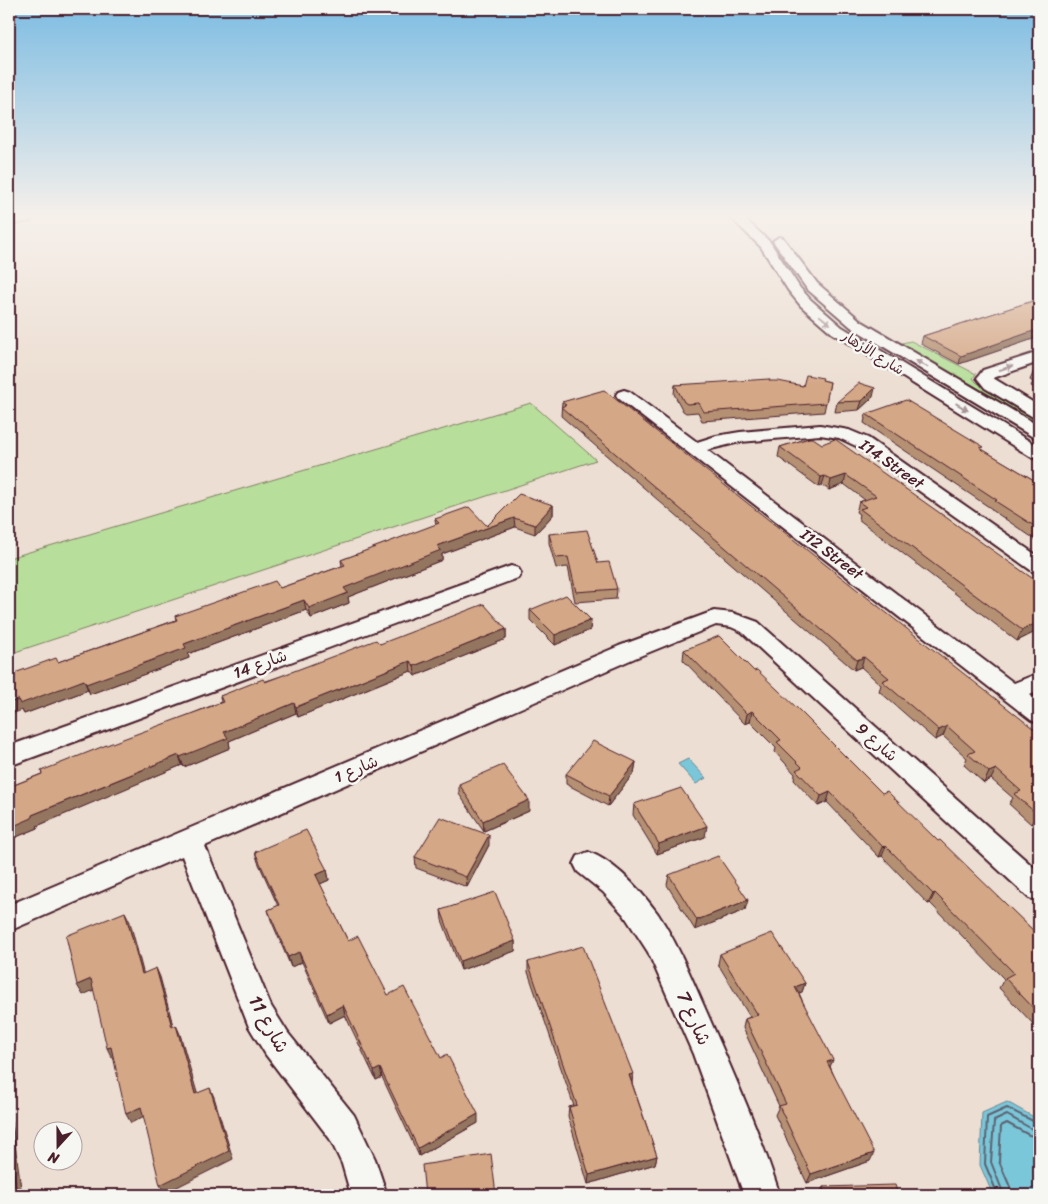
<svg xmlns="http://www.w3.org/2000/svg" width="1048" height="1204" font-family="Sriracha,'Playpen Sans Arabic',sans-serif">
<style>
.green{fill:#b7df9b;stroke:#807f63}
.water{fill:#7ac7d9;stroke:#678493}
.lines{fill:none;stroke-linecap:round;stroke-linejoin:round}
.shore{stroke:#5d6271;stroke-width:2}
.minor-casing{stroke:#4a1f2b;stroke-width:4}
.minor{fill:#f6f6f2;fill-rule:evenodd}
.wall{fill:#b69073;stroke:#4a1f2b}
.shaded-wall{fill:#94755e;stroke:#4a1f2b}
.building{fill:#d4a786;stroke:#4a1f2b}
.oneway{fill:#a99598}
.labels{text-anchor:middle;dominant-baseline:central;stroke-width:5;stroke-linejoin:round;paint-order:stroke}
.far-street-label{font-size:14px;fill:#4a1f2b;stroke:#f6f6f2}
.street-label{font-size:16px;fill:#4a1f2b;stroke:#f6f6f2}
.near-street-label{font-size:19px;fill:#4a1f2b;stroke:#f6f6f2}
</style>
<rect width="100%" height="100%" fill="#ecded2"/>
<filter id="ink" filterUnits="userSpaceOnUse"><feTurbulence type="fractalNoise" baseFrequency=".02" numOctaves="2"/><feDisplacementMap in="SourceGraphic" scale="10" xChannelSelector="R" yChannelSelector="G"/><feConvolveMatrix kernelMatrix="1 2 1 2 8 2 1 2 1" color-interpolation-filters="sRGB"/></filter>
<g filter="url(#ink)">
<g class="green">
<polygon points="911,341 976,374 973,378 976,382 1039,419 1039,427 897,344"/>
<polygon points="531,403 596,460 9,654 9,558"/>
</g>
<g class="water">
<polygon points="688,759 706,778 696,784 678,764"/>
<polygon points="1007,1102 1039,1120 1039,1195 993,1195 980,1165 982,1113"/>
</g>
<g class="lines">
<g class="shore">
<polyline points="998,1195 985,1164 987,1117 1007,1108 1039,1124"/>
<polyline points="1004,1195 991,1162 994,1121 1007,1115 1032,1129 1039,1130"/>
<polyline points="1011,1195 1010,1187 999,1161 1001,1126 1007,1123 1029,1135 1039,1137"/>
</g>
<g class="minor-casing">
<g id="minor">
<polygon points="9,218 32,218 30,221 9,225"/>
<polygon points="731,218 744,218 770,242 800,288 811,300 842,327 1039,447 1039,459 1033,458 832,333 801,306 788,290 761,247"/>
<polygon points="779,237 783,238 817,283 861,321 1039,426 1039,438 1033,437 851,327 807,289 773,241"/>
<polygon points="1039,352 1039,362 993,378 1039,406 1039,418 1033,417 985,388 977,378 983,370"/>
<polygon points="624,390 630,392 697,442 716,436 740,432 820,425 849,430 868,438 1039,557 1039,572 1032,571 856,446 839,438 820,435 740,442 707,450 1014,683 1039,673 1039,691 1030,695 1039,702 1039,723 1031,720 618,398 616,395 618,392"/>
<polygon points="511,566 518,568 521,573 518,578 9,766 9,746"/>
<polygon points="714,611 733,613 758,622 1039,872 1039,901 1029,898 742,632 731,627 716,625 635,658 205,846 271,1006 288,1033 354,1115 375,1159 387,1195 351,1195 342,1164 330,1139 266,1055 249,1027 182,856 9,931 9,905 619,646"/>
<path d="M588 852C616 862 641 891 658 914 678 944 692 979 707 1013 733 1072 760 1133 780 1195H744L693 1054 648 952 624 915 603 892 578 872 574 864 578 856Z"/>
</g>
</g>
<use href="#minor" class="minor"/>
</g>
<g class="wall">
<polygon points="1039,299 1039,337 959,364 921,344 923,336"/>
<polygon points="1039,370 1039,398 1033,394 1035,388 1031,386 1033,382 1030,380 1034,371"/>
<polygon points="822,380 830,382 824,412 702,421 698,412 686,413 683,411 674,394 675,385 803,386"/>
<polygon points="873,397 859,410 835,412 837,402"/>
<polygon points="562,402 1039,733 1039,819 1031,824 1009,804 1013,798 991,779 984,783 964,765 967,758 943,736 935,740 879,691 881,685 861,667 854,670 561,416"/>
<polygon points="866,414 983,450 1039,483 1039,542 992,510 992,509 864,423"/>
<polygon points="809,438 1039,630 1017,641 858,519 859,514 856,512 859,502 865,500 844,484 829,490 822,485 819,487 778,457 780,447"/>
<polygon points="553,505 553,515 535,534 515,527 442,554 442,560 348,597 349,603 311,618 306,610 188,654 189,658 90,694 88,690 24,714 22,710 58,662 176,620 175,616 280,588 342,566 341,560 436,525 435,519 487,526"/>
<polygon points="549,534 598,563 617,589 616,599 575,602 568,567 556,568 549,543"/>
<polygon points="530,610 591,620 590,630 555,645 530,620"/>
<polygon points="506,629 506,639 415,676 411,671 298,717 296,713 229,741 230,748 184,767 182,765 109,795 37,826 38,828 9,840 9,787 221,702 220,696 380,644"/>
<polygon points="684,650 754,671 882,793 938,841 1039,936 1039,1027 1037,1028 999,988 1004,979 930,903 928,904 882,856 879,857 827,802 818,806 794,780 795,774 775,752 776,748 750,722 745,724 683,660"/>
<polygon points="636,762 634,773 608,806 566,784 566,774"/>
<polygon points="459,784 529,811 484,831 459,794"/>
<polygon points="634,804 705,837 657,854 633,815"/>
<polygon points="489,845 467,887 416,868 415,857"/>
<polygon points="255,852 327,870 329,880 320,884 348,941 388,995 441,1058 478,1123 419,1156 382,1077 376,1080 345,1015 329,1023 302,962 291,967 271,920 268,910 278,906 258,862"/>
<polygon points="669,875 745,910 695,930 667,885"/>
<polygon points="441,910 515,941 515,951 461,970 442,920"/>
<polygon points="720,954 805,983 802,992 799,993 870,1161 807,1183 775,1115 779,1106 743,1028 745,1019 750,1017 718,964"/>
<polygon points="528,962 632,1083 657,1156 655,1164 588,1184 568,1116 569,1107 574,1106 528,972"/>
<polygon points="823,1187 898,1195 819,1195"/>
</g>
<g class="shaded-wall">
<polygon points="1039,329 1039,337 959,364 961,356"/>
<polygon points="875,388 873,397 859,410 862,401"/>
<polygon points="846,475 844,484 829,490 831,480"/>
<polygon points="825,476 822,485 819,487 821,477"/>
<polygon points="553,505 553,515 535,534 535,525"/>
<polygon points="514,518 515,527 442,554 442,560 348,597 349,603 311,618 309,608 344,588 437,546"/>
<polygon points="304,600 306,610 188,654 189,658 90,694 86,684 184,644"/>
<polygon points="591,620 590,630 555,645 555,635"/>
<polygon points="1039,622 1039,630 1017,641 1022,630"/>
<polygon points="506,629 506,639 415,676 414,666"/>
<polygon points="864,657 861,667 854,670 857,660"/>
<polygon points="410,661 411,671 298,717 296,707"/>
<polygon points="84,680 88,690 24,714 22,710 9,715 9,703"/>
<polygon points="294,703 296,713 229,741 230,748 184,767 180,757 224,732"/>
<polygon points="752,711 750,722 745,724 747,714"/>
<polygon points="947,726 943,736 935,740 939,730"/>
<polygon points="179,755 182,765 37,826 38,828 9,840 9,828 32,815"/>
<polygon points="636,762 634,773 608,806 609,796"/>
<polygon points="996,769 991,779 984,783 989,772"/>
<polygon points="830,792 827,802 818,806 821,796"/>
<polygon points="529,800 529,811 484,831 483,821"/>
<polygon points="1039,812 1039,819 1031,824 1037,814"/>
<polygon points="707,826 705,837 657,854 659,844"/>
<polygon points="489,835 489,845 467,887 466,877"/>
<polygon points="886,846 882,856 879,857 883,847"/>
<polygon points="327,870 329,880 318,885 316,875"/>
<polygon points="935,893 930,903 928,904 933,894"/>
<polygon points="748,900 745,910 695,930 697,920"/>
<polygon points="125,912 130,922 146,983 142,974"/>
<polygon points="515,941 515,951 461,970 460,961"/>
<polygon points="299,952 302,962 291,967 288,957"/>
<polygon points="156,968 160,977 176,1036 172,1027"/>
<polygon points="91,979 96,989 83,995 77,985"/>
<polygon points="805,983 802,992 792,996 795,987"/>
<polygon points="343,1005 345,1015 329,1023 327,1014"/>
<polygon points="176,1025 180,1034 200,1103 195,1094"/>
<polygon points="111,1047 116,1056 112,1058 107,1048"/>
<polygon points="833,1060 829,1069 827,1062"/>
<polygon points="380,1068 382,1077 376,1080 374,1071"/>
<polygon points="633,1074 632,1083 629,1075"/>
<polygon points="210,1088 214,1097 233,1159 165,1193 160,1185"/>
<polygon points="141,1107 146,1115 131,1123 126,1114"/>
<polygon points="478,1114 478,1123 419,1156 418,1148"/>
<polygon points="9,1118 12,1122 22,1195 17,1195 9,1140"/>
<polygon points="874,1153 870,1161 807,1183 811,1174"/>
<polygon points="657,1156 655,1164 588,1184 589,1175"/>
</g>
<g class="building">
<polygon points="1039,299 1039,329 961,356 923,336"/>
<polygon points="1039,370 1039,374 1034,371"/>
<polygon points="806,375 823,378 822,380 830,382 826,403 704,412 699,403 687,404 684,402 675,385 769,379 770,381 778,381 803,386"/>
<polygon points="1039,375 1039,380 1034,377"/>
<polygon points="859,383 875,388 862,401 837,402"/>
<polygon points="604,390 1039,733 1039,812 1037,814 1014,794 1021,791 996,769 989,772 968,754 975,751 947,726 939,730 882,681 889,678 864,657 857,660 561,407 566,405 562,402"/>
<polygon points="906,400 984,447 980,448 1039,483 1039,529 995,501 997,500 866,414"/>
<polygon points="809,438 813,438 822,444 835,439 1039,583 1039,622 1022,630 860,509 866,507 859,502 876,496 846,475 831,480 825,476 821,477 780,447"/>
<polygon points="519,494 553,505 535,525 514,518 437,546 441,550 344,588 348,593 309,608 304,600 184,644 186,648 86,684 84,680 20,704 18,699 9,703 9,675 56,658 58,662 177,620 175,616 275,581 280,588 345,565 341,560 439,523 435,519 469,507 487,526"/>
<polygon points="587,530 598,563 609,562 617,589 576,592 568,557 556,558 549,534"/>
<polygon points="566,595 591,620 555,635 530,610"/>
<polygon points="484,604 506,629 414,666 410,661 296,707 294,703 224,732 228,738 180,757 179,755 105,785 32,815 32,818 9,828 9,787 42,774 41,771 104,746 223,702 220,696 263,679 265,682 376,640 380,644"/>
<polygon points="719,636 754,671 757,670 798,709 882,793 887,791 938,841 940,840 1039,936 1039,1014 1005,978 1014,973 935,893 933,894 886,846 883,847 830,792 821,796 796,770 802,767 777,742 781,740 752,711 747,714 684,650"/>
<polygon points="593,741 636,762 609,796 566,774"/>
<polygon points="503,765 529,800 483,821 459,784"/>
<polygon points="681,788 707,826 659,844 634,804"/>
<polygon points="440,817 489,835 466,877 415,857"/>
<polygon points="306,830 327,870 316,875 348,941 358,936 388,995 404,987 441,1058 447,1054 478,1114 418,1148 380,1068 374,1071 343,1005 327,1014 299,952 288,957 268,910 279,905 255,852"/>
<polygon points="718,856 748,900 697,920 669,875"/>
<polygon points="495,892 515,941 460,961 441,910"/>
<polygon points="125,912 142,974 156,968 172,1027 176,1025 195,1094 210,1088 229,1151 160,1185 141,1107 126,1114 111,1047 107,1048 91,979 77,985 66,936"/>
<polygon points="772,933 805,983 795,987 833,1060 827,1062 874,1153 811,1174 779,1106 786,1104 745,1019 758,1015 720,954"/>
<polygon points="583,946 633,1074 629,1075 657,1156 589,1175 569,1107 577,1105 528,962"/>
<polygon points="9,1140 17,1195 9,1195"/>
<polygon points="491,1154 496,1195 425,1195 422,1165"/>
<polygon points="895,1185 898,1195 825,1195 823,1187"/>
<polygon points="255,1190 257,1195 244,1195"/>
</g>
<defs><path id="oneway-solid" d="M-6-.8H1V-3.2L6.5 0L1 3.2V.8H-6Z" transform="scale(1.25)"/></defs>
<g class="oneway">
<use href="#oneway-solid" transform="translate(825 320) rotate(39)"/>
<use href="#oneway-solid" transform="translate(922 364) rotate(-150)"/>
<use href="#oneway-solid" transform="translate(1006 368) rotate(-18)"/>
<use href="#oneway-solid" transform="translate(962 407) rotate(31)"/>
</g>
</g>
<linearGradient id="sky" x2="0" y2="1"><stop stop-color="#7cbce2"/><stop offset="0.56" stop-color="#f6f0eb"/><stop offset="1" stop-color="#f6f0eb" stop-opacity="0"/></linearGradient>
<rect width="1048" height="386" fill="url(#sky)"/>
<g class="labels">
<g class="far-street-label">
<text transform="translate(873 353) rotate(32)">شارع الأزهار</text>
</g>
<g class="street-label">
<text transform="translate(892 464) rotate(35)">I14 Street</text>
<text transform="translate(832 554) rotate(37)">I12 Street</text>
<text transform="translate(260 664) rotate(-20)">شارع 14</text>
<text transform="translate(877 742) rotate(42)">شارع 9</text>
<text transform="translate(356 769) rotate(-23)">شارع 1</text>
</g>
<g class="near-street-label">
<text transform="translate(694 1018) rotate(66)">شارع 7</text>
<text transform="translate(269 1024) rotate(61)">شارع 11</text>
</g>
</g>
<rect width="1048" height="1204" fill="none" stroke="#f6f6f2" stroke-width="30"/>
<rect x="15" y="15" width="1018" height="1174" fill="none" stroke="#4a1f2b" stroke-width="2" filter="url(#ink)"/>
<g transform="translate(58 1146) rotate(201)"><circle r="24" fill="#f6f6f2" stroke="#b1a0a2"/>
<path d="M0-4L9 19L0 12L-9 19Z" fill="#4a1f2b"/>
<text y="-8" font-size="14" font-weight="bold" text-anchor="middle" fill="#4a1f2b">N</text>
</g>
</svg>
